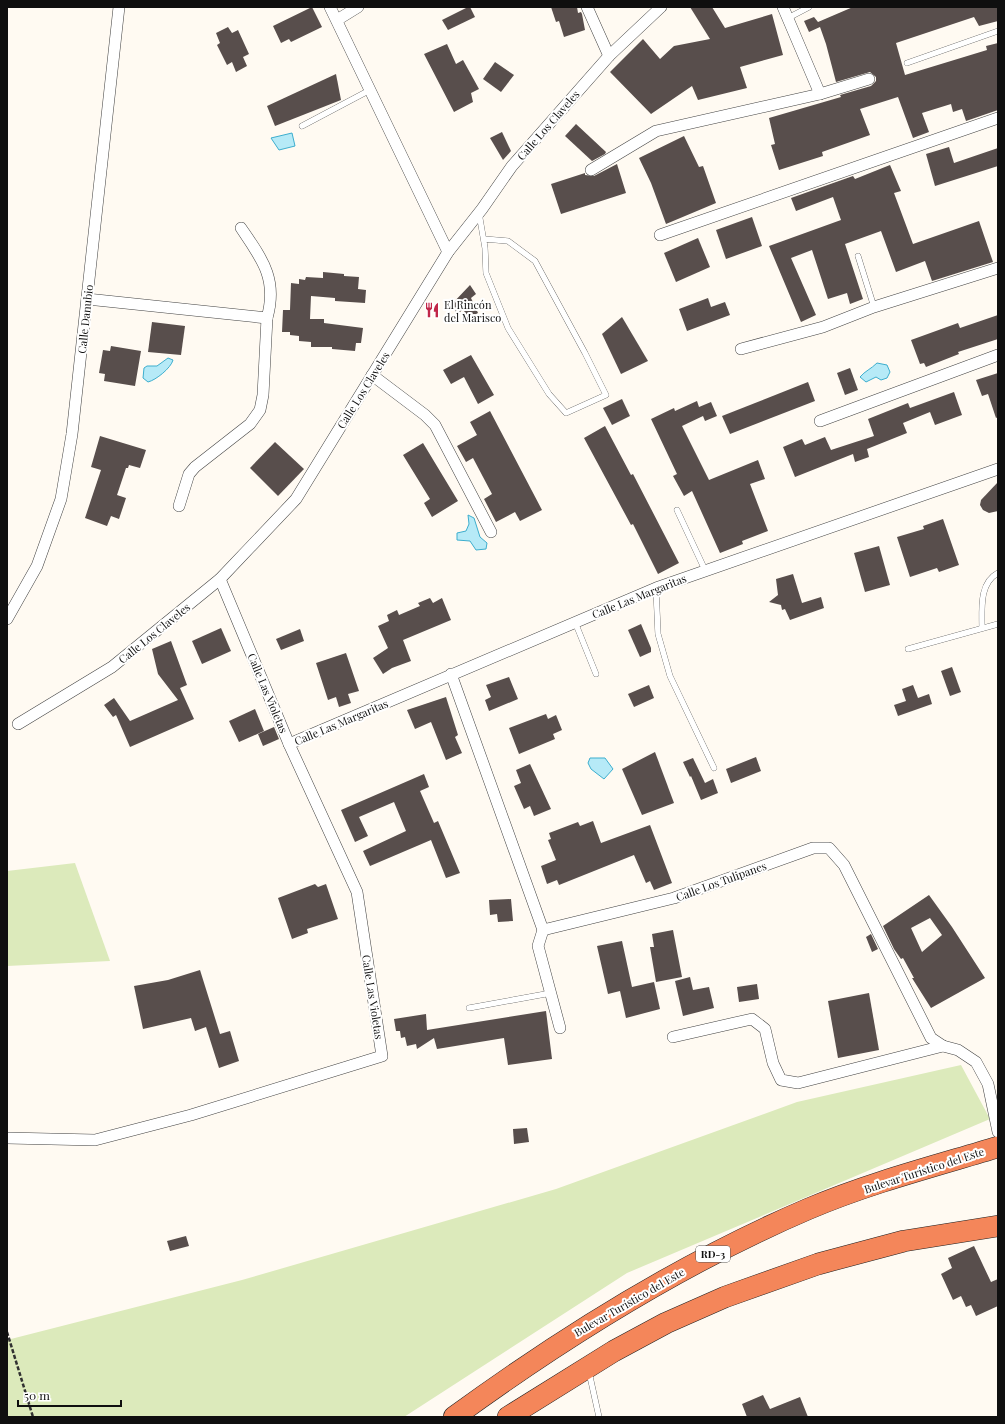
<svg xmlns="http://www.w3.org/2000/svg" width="1005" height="1424" font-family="'Playfair Display',serif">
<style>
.green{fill:#dceabb}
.water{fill:#b6eaf7;stroke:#3daece}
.building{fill:#584e4c;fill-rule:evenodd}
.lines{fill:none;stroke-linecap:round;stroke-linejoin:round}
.lane-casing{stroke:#424242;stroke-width:6}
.street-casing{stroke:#424242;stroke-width:12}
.highway-casing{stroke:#202020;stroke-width:22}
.path{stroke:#313131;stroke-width:2.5;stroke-dasharray:4 2;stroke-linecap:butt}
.lane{stroke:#fff;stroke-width:5.5}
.street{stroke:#fff;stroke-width:11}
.highway{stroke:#f4865a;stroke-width:21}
.labels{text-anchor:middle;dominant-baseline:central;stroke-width:4;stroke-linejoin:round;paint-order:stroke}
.shield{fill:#fff;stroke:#575757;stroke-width:1}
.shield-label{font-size:10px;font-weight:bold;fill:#0f0f0f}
.street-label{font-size:11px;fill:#0f0f0f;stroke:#fff}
.poi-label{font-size:11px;fill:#0f0f0f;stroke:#fff;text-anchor:start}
</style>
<rect width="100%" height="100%" fill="#fffaf2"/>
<g class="green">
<polygon points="75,863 110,961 7,966 7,871"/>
<polygon points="961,1065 990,1119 627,1273 404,1417 7,1417 7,1340 242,1280 556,1189 797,1102"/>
</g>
<g class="water">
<polygon points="292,133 295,146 279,150 271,138"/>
<path d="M168 358 173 360C171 368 156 380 148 382L143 378 144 368 147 366H157Z"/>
<path d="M877 363 887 365 890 372 887 378 881 380 876 377 866 382 860 377C865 371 871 369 877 363Z"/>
<polygon points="468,515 474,518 480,537 487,543 486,549 476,550 470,541 457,540 457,533 466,531 469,524"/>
<polygon points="590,758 605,758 613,769 604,779 591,769 588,763"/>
</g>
<g class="building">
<polygon points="312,7 322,27 291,42 289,39 281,43 273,26"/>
<polygon points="468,7 470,7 475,17 448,30 442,20"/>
<polygon points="551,7 577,7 578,13 581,12 582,14 585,30 564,37 559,21 556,22"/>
<polygon points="690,7 712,7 725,28 772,14 783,55 740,67 747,88 698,100 692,86 651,114 610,72 643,39 660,59 674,46 710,39"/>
<polygon points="853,7 998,7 998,21 979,26 974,17 896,43 905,75 987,50 986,46 998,43 998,110 966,121 962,109 953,112 951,104 922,113 929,132 913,138 898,97 860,109 870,135 822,152 823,156 779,170 771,145 775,144 769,118 841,97 840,95 871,86 876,81 876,77 870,72 836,82 826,44 820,27 809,32 804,21 814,17 818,22"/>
<polygon points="228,27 232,33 238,30 249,54 243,57 247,66 236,72 232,62 227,65 217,45 220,43 216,33"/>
<polygon points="447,44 456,64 463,60 479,89 471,93 473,102 454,112 424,54"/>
<polygon points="495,62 514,75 501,92 483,79"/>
<polygon points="336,74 341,100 275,126 267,106"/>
<polygon points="576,124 606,152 605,154 592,161 565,136"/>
<polygon points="502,132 511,151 503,160 490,138"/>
<polygon points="684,136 699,167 703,166 716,203 666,224 651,183 639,158"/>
<polygon points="949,147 954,163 998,148 998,166 935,186 926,154"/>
<polygon points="617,164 626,193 561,214 551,184 585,173 585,175 594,176"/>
<polygon points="890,165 901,191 894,193 913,244 979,221 993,262 932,281 925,261 896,272 881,231 845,244 863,299 850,304 847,293 828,299 812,250 791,258 816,315 801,322 769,246 841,220 833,197 796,211 791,198 853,176 855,179"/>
<polygon points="752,217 762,246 726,259 716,230"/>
<polygon points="698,238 710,267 676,282 664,253"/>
<polygon points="323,272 344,274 344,276 359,277 358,289 366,290 365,303 335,301 335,298 311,296 310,319 324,319 324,323 363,328 361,343 356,343 355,351 332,349 332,347 311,347 311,342 299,341 299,336 290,335 290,332 282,332 283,310 290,310 291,283 299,284 299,279 305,280 306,277 323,278"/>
<polygon points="470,285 476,294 471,298 478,313 468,318 463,309 457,315 452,304"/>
<polygon points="708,298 711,307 725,302 730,315 687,331 679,309"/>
<polygon points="998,315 998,339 958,352 959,354 926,367 924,363 920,364 911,340 958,323 960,328"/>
<polygon points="622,317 648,361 621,374 602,334"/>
<polygon points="152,322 185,326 181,355 148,352"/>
<polygon points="111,346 141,351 135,386 104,381 105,374 99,373 103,350 110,351"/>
<polygon points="471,355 494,395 478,404 464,377 451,384 443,370"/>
<polygon points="850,368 858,390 845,395 837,373"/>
<polygon points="998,373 998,417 996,418 988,394 982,396 976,380"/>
<polygon points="808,382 815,401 730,434 722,416"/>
<polygon points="954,392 962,415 935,425 930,412 903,423 907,433 867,449 869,457 855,462 853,454 795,477 783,447 802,439 805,445 825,437 831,450 874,436 868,419 908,403 910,408"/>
<polygon points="622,399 630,416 612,425 603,408"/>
<polygon points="697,401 699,407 711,402 717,416 705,421 703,416 682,426 709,480 758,460 765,479 750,484 768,531 742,541 743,544 720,553 692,491 684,496 673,476 677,474 651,419 674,408 675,411"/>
<polygon points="490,411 542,510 520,521 515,512 496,522 484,499 492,494 473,458 466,462 457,446 477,435 470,422"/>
<polygon points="605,426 631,475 633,474 679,563 658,574 633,524 631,525 584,438"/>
<polygon points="100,436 146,450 140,468 129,465 128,468 126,468 117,495 126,498 119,519 111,516 107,526 85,518 101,470 91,467"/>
<polygon points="275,442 304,469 278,496 250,468"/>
<polygon points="423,443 458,501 432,517 424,503 430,499 403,455"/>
<polygon points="998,482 998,511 989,513 983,510 980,505 981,500"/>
<polygon points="943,519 959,565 939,572 937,568 910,577 897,537 924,529 923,526"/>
<polygon points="879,546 890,585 865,592 854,553"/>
<polygon points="793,574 802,603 821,597 824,608 790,620 785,609 782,610 781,605 769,602 778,595 776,579"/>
<polygon points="430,598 433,603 442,598 451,620 403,640 411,661 392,668 383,674 373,658 388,648 378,626 389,621 387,615 397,610 399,615 420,606 418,603"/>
<polygon points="641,624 651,648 651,652 640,657 628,630"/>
<polygon points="221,628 231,651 202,664 192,641"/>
<polygon points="300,629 304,641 281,650 276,639"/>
<polygon points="171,641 187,685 180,688 194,719 130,747 116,715 113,717 104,705 114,698 130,721 178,700 158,674 152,649"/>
<polygon points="346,653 359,691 348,694 351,703 339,707 336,697 328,700 316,663"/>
<polygon points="952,667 961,692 950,696 941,671"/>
<polygon points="509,677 518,699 489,711 485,700 491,697 486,685"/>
<polygon points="649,685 654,698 634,707 628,694"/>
<polygon points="913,685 918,698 929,694 932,704 898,716 894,705 906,701 902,689"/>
<polygon points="446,697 458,735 455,737 462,753 446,760 431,722 415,729 407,710"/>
<polygon points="255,709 264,731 239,742 229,721"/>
<polygon points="546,714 548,719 556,715 562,730 553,734 555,739 519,754 509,728"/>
<polygon points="274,727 279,739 263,746 258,734"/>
<polygon points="655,752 674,803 642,815 622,769"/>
<polygon points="756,757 761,771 731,783 726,769"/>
<polygon points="693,758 705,783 713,779 718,793 701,800 691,776 690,777 683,762"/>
<polygon points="530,764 551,809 534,816 530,806 524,809 514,786 521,783 516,770"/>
<polygon points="424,774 429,787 420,791 434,823 438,821 460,873 446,878 431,840 370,866 363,851 406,831 394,802 359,817 368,836 355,842 341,810"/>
<polygon points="593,821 601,843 650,825 672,883 654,890 650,881 646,883 634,855 559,885 557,880 547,884 541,866 556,860 548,840 551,839 549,833 578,822 580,826"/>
<polygon points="315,884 318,887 326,884 338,919 307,929 308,933 292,939 278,898"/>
<path d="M929 895 952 927 985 978 931 1008 912 978H914L903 958 901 959 894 949 883 926ZM930 918 942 935 922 952 911 928Z"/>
<polygon points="511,899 513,921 498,922 497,914 490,915 489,900"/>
<polygon points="673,930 682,977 656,982 650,947 654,947 652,934"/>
<polygon points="871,934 878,949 872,952 866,937"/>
<polygon points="622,941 632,987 654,982 660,1009 626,1018 620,991 608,994 597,946"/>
<polygon points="200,970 220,1034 230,1031 239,1061 219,1068 206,1027 195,1031 191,1018 143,1029 134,986 168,980"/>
<polygon points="690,977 693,990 709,987 714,1008 683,1016 675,981"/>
<polygon points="757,984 759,999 739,1002 737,987"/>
<polygon points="869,993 879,1050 838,1058 828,1001"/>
<polygon points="546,1011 552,1059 508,1065 504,1038 437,1049 434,1038 417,1049 416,1044 407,1046 405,1037 401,1038 400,1031 396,1031 394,1019 426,1014 427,1030"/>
<polygon points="527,1128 529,1142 514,1144 513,1129"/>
<polygon points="186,1236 189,1246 170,1251 167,1241"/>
<polygon points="974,1246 991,1282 998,1279 998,1306 976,1316 971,1305 966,1307 961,1296 953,1300 941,1274 952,1268 948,1258"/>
<polygon points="763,1395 770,1409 800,1397 808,1417 747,1417 742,1404"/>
</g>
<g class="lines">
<g class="lane-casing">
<g id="lane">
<polyline points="788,18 809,7"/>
<polyline points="907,63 998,31"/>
<polyline points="302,126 370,90"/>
<polyline points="479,213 485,248 486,273 508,328 549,394 566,413 606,395 585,353 535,261 508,241 484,239"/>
<polyline points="858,256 874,307"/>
<polyline points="677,510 705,570"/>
<polyline points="656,588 658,634 670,676 714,768"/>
<polyline points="575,622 596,674"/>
<path d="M982 628C982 609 979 583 998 573"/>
<polyline points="908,649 998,624"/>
<polyline points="469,1008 551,993"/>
<polyline points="589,1372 599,1417"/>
</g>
</g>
<g class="street-casing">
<g id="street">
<polyline points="330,7 448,252"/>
<polyline points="587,7 609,56"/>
<polyline points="783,7 820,94"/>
<polyline points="337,20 358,7"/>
<polyline points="591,170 656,131 820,94 869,79"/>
<polyline points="660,235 998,118"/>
<path d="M87 299 267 318C278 279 262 259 241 228"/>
<polyline points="741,349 823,327 874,307 998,268"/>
<polyline points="372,375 425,415 435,425 491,532"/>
<polyline points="820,421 998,355"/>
<polyline points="179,506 189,474 195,467 250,424 260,410 263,395 267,318"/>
<polyline points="7,619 37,566 61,499 72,434 119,7"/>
<polyline points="451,674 543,930 674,898 813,848 829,848 844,865 931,1038 943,1046 958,1050 976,1062 988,1084 998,1132"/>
<polyline points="18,724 112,667 220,579 296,499 448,252 482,209 512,166 609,56 661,7"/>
<polyline points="289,744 656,588 998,469"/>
<polyline points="543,930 538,946 560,1028"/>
<polyline points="673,1037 752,1019 765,1029 773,1063 781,1080 798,1083 943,1046"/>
<polyline points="7,1138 95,1140 191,1115 382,1056 357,892 289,744 220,579"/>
</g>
</g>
<g class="highway-casing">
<g id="highway">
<path d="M454 1417C565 1336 682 1263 808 1209 869 1183 935 1166 998 1147"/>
<polyline points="508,1417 614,1351 666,1323 725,1297 818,1264 904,1241 998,1226"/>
</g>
</g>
<polyline class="path" points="7,1332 33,1417"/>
<use href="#lane" class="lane"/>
<use href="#street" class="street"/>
<use href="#highway" class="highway"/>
</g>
<defs>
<g id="restaurant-bare" transform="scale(1.2)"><path d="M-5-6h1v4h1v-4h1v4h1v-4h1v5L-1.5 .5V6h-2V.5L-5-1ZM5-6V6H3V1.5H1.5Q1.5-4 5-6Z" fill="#c12649" stroke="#fff" stroke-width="2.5" paint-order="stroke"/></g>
</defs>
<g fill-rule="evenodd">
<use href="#restaurant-bare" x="432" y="310"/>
</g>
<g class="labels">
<rect class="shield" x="696" y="1246" width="34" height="16" rx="3"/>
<g class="shield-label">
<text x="713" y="1254">RD-3</text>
</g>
<g class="street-label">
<text transform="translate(548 125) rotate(-49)">Calle Los Claveles</text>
<text transform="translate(85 319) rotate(-84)">Calle Danubio</text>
<text transform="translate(363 390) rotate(-58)">Calle Los Claveles</text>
<text transform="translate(639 596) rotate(-22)">Calle Las Margaritas</text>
<text transform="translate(154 633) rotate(-39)">Calle Los Claveles</text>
<text transform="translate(268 693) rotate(67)">Calle Las Violetas</text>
<text transform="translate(341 722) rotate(-23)">Calle Las Margaritas</text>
<text transform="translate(721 881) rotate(-20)">Calle Los Tulipanes</text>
<text transform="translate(373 997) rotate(81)">Calle Las Violetas</text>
<text transform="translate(924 1170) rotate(-18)">Bulevar Turístico del Este</text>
<text transform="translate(629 1302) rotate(-30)">Bulevar Turístico del Este</text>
</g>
<g class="poi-label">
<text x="444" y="304">El Rincón<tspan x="444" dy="13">del Marisco</tspan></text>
</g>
</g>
<rect width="1005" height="1424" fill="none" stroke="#0f0f0f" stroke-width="16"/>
<path d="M18 1400v6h103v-6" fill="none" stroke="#0f0f0f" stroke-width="2"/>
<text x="24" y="1400" font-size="12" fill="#0f0f0f" stroke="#ffffff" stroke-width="3" paint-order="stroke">50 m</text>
</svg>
